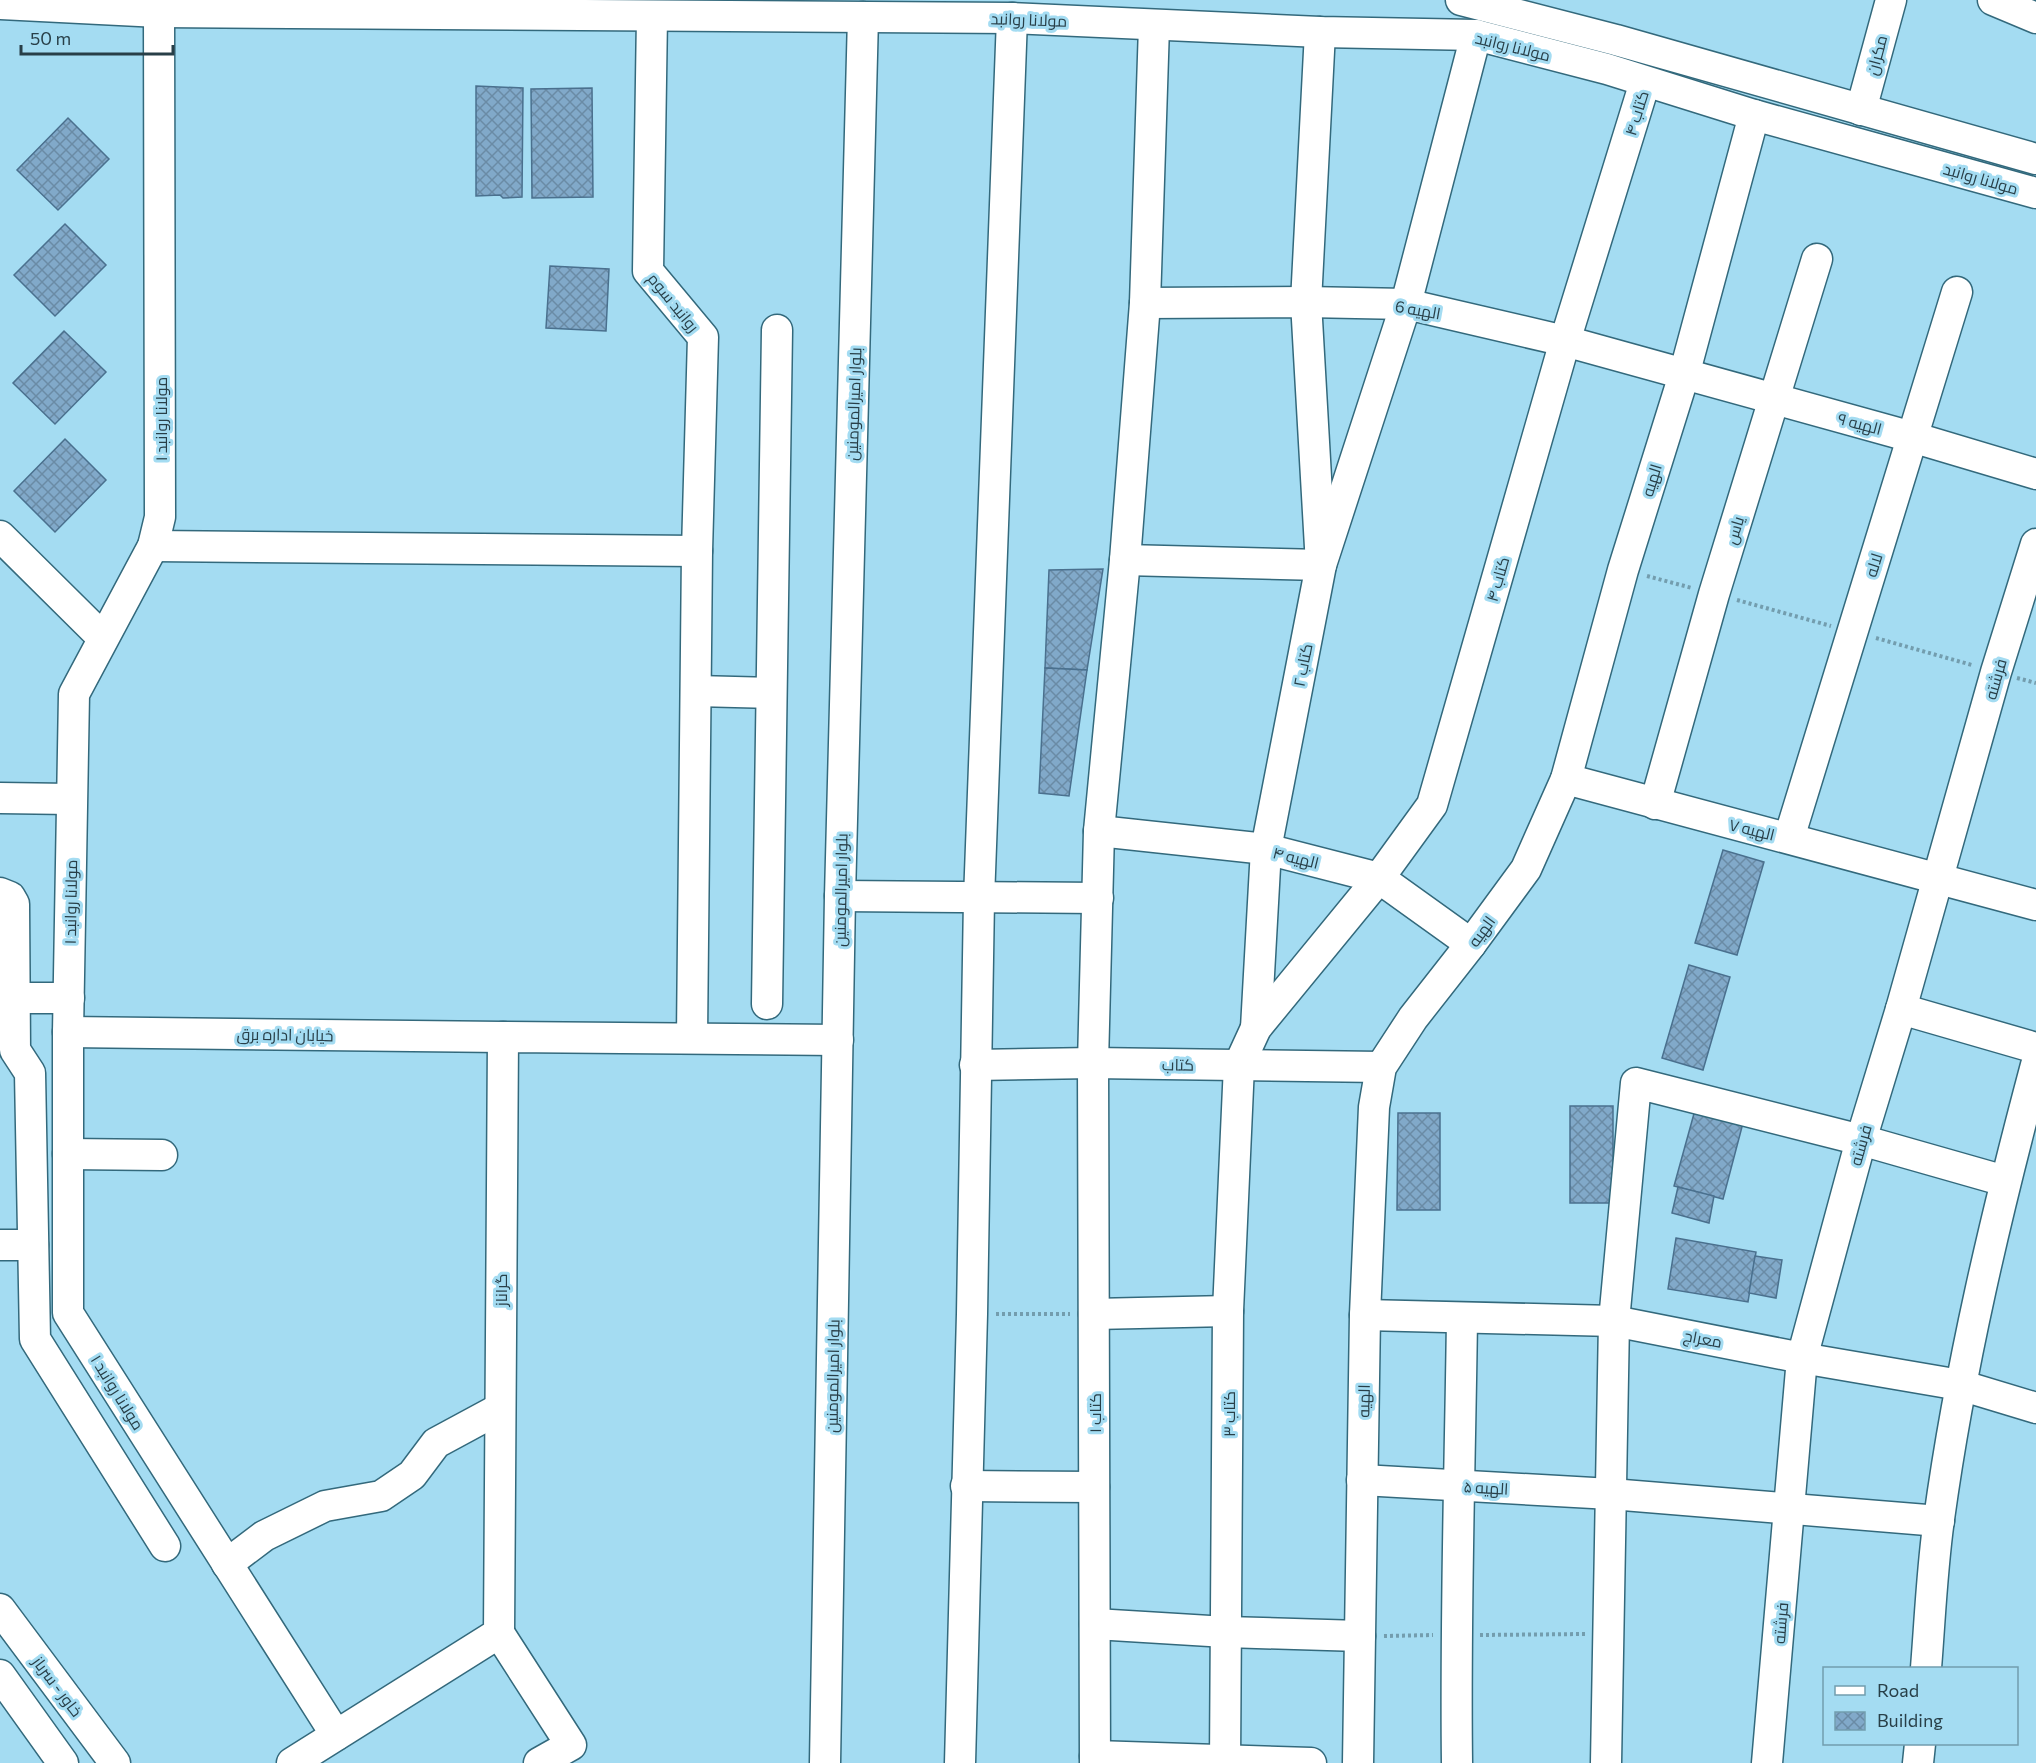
<svg xmlns="http://www.w3.org/2000/svg" width="2036" height="1763" font-family="Commissioner,Cairo,sans-serif">
<style>
.building{fill:url(#building-cross-hatch);stroke:#4a708e;stroke-width:1.5}
.lines{fill:none;stroke-linecap:round;stroke-linejoin:round}
.minor-casing{stroke:#33697c;stroke-width:33}
.path{stroke:#739dae;stroke-width:4;stroke-dasharray:3 3;stroke-linecap:butt}
.minor{stroke:#fff;stroke-width:30}
.labels{text-anchor:middle;dominant-baseline:central;stroke-width:6;stroke-linejoin:round;paint-order:stroke}
.street-label{font-size:16px;fill:#283f48;stroke:#a4dcf2}
</style>
<defs>
<pattern id="building-cross-hatch" width="8" height="8" patternUnits="userSpaceOnUse" patternTransform="scale(1.5)"><rect width="8" height="8" fill="#81a9c9"/><path d="M0 0l8 8M0 8l8-8" fill="none" stroke="#6a8ba5"/></pattern>
</defs>
<rect width="100%" height="100%" fill="#a4dcf2"/>
<g class="building">
<polygon points="476,86 523,88 522,197 503,198 500,195 476,196"/>
<polygon points="592,88 593,197 532,198 531,89"/>
<polygon points="68,118 109,159 58,210 17,170"/>
<polygon points="65,224 106,265 55,316 14,275"/>
<polygon points="550,266 609,269 606,331 546,328"/>
<polygon points="64,331 106,372 55,424 13,383"/>
<polygon points="65,439 106,480 55,532 14,491"/>
<polygon points="1103,569 1087,670 1045,668 1049,570"/>
<polygon points="1045,668 1087,670 1069,796 1039,793"/>
<polygon points="1723,850 1764,862 1737,955 1695,943"/>
<polygon points="1689,965 1730,977 1703,1070 1662,1058"/>
<rect x="1570" y="1106" width="43" height="97"/>
<polygon points="1695,1110 1743,1123 1723,1199 1674,1186"/>
<polygon points="1398,1113 1440,1113 1440,1210 1397,1210"/>
<polygon points="1678,1187 1714,1196 1709,1223 1672,1213"/>
<polygon points="1676,1238 1756,1252 1748,1302 1668,1289"/>
<polygon points="1755,1256 1782,1260 1776,1298 1749,1293"/>
</g>
<g class="lines">
<g class="minor-casing">
<g id="minor">
<polyline points="1461,0 1616,40 2036,159"/>
<polyline points="1993,0 2036,18"/>
<polyline points="0,4 159,12 1012,18 1320,32 1476,35 1607,69 1754,115 2036,193"/>
<polyline points="159,12 160,517 153,546 74,694 68,1032 68,1313 336,1735"/>
<polyline points="652,16 648,271 703,337 697,551 692,1037"/>
<polyline points="1861,110 1891,0"/>
<polyline points="1145,303 1306,302 1406,304 1565,341 1912,437 2036,474"/>
<polyline points="0,536 103,638"/>
<polyline points="153,546 697,551"/>
<polyline points="1125,560 1321,565 1406,304 1476,35"/>
<polyline points="696,691 771,693"/>
<polyline points="1566,779 2036,905"/>
<polyline points="0,798 71,799"/>
<polyline points="1655,804 1714,594 1817,259"/>
<polyline points="1099,831 1266,849 1379,878 1471,944"/>
<polyline points="1789,838 1957,292"/>
<polyline points="0,893 10,897 14,904 15,1050 30,1073 35,1339 165,1546"/>
<polyline points="840,896 1098,898"/>
<polyline points="14,998 69,998"/>
<polyline points="767,1004 777,330"/>
<polyline points="1901,1009 2036,1048"/>
<polyline points="1256,1028 1266,849 1321,565 1306,302 1320,32"/>
<polyline points="68,1032 503,1037"/>
<polyline points="975,1065 1093,1063 1381,1067"/>
<polyline points="68,1154 162,1155"/>
<polyline points="0,1245 33,1245"/>
<polyline points="1094,1314 1228,1311"/>
<polyline points="1365,1315 1614,1321 1802,1358 1960,1385 2036,1408"/>
<polyline points="1362,1480 1611,1494 1939,1521"/>
<polyline points="966,1486 1094,1487"/>
<polyline points="227,1564 264,1536 325,1506 381,1496 412,1475 436,1443 499,1409"/>
<polyline points="0,1609 115,1763"/>
<polyline points="1095,1624 1226,1632 1360,1636"/>
<polyline points="499,1633 571,1745 539,1763"/>
<path d="M1926 1668C1930 1619 1932 1568 1939 1519 1960 1366 1996 1215 2036 1065"/>
<polyline points="0,1675 63,1763"/>
<polyline points="1095,1756 1311,1763"/>
<polyline points="292,1763 499,1633 503,1037 838,1040"/>
<polyline points="825,1763 840,896 863,17"/>
<polyline points="960,1763 972,1314 979,899 1012,18"/>
<polyline points="1095,1763 1093,1063 1099,831 1125,560 1145,303 1154,26"/>
<polyline points="1225,1763 1228,1311 1239,1065 1256,1028 1379,878 1432,805 1565,341 1645,82"/>
<polyline points="1358,1763 1365,1315 1374,1107 1381,1067 1413,1018 1471,944 1526,869 1566,779 1623,570 1684,375 1754,115"/>
<path d="M1457 1763C1455 1615 1460 1467 1462 1318"/>
<polyline points="1606,1763 1614,1321 1636,1083 1861,1140 2005,1181"/>
<polyline points="1767,1763 1802,1358 1861,1140 1901,1009 1996,672 2036,544"/>
<polyline points="1918,1763 1920,1744"/>
</g>
</g>
<g class="path">
<polyline points="1647,576 1692,588"/>
<polyline points="1737,600 1831,626"/>
<polyline points="1876,638 1972,665"/>
<polyline points="2017,678 2036,683"/>
<polyline points="996,1314 1070,1314"/>
<polyline points="1480,1635 1586,1634"/>
<polyline points="1384,1636 1433,1635"/>
</g>
<use href="#minor" class="minor"/>
</g>
<g class="labels">
<g class="street-label">
<text transform="translate(1029 19) rotate(2)">مولانا روانبد</text>
<text transform="translate(1513 46) rotate(14)">مولانا روانبد</text>
<text transform="translate(1876 55) rotate(-75)">مکران</text>
<text transform="translate(1636 113) rotate(-73)">کتاب ۴</text>
<text transform="translate(1981 178) rotate(16)">مولانا روانبد</text>
<text transform="translate(674 302) rotate(51)">روانبد سوم</text>
<text transform="translate(1418 309) rotate(10)">الهیه 6</text>
<text transform="translate(853 404) rotate(-88)">بلوار امیرالمومنین</text>
<text transform="translate(160 419) rotate(-90)">مولانا روانبد ۱</text>
<text transform="translate(1860 423) rotate(15)">الهیه ۹</text>
<text transform="translate(1651 480) rotate(-73)">الهیه</text>
<text transform="translate(1734 530) rotate(-73)">یاس</text>
<text transform="translate(1873 565) rotate(-73)">لاله</text>
<text transform="translate(1497 579) rotate(-74)">کتاب ۴</text>
<text transform="translate(1302 665) rotate(-79)">کتاب ۲</text>
<text transform="translate(1995 679) rotate(-74)">فرشته</text>
<text transform="translate(1752 829) rotate(14)">الهیه ۷</text>
<text transform="translate(1296 857) rotate(14)">الهیه ۴</text>
<text transform="translate(840 890) rotate(-89)">بلوار امیرالمومنین</text>
<text transform="translate(70 902) rotate(-89)">مولانا روانبد ۱</text>
<text transform="translate(1481 931) rotate(-54)">الهیه</text>
<text transform="translate(285 1034) rotate(1)">خیابان اداره برق</text>
<text transform="translate(1178 1064) rotate(1)">کتاب</text>
<text transform="translate(1860 1145) rotate(-74)">فرشته</text>
<text transform="translate(500 1290) rotate(-90)">گراناز</text>
<text transform="translate(1703 1338) rotate(11)">معراج</text>
<text transform="translate(832 1376) rotate(-89)">بلوار امیرالمومنین</text>
<text transform="translate(118 1392) rotate(58)">مولانا روانبد ۱</text>
<text transform="translate(1363 1401) rotate(-89)">الهیه</text>
<text transform="translate(1094 1413) rotate(-90)">کتاب ۱</text>
<text transform="translate(1228 1414) rotate(-90)">کتاب ۳</text>
<text transform="translate(1486 1487) rotate(3)">الهیه ۵</text>
<text transform="translate(1780 1623) rotate(-85)">فرشته</text>
<text transform="translate(58 1686) rotate(53)">خاور - سرباز</text>
</g>
</g>
<rect x="1823" y="1667" width="195" height="78" fill="#a4dcf2" stroke="#729dae" stroke-width="1.5"/>
<rect x="1835" y="1686" width="30" height="9" fill="#ffffff" stroke="#729dae" stroke-width="1.5"/>
<text x="1877" y="1697" font-size="18" fill="#283f48">Road</text>
<rect x="1835" y="1712" width="30" height="18" fill="url(#building-cross-hatch)" stroke="#729dae" stroke-width="1.5"/>
<text x="1877" y="1727" font-size="18" fill="#283f48">Building</text>
<path d="M21 45v9h152v-9" fill="none" stroke="#283f48" stroke-width="3"/>
<text x="30" y="45" font-size="18" fill="#283f48" stroke="#a4dcf2" stroke-width="4.5" paint-order="stroke">50 m</text>
</svg>
